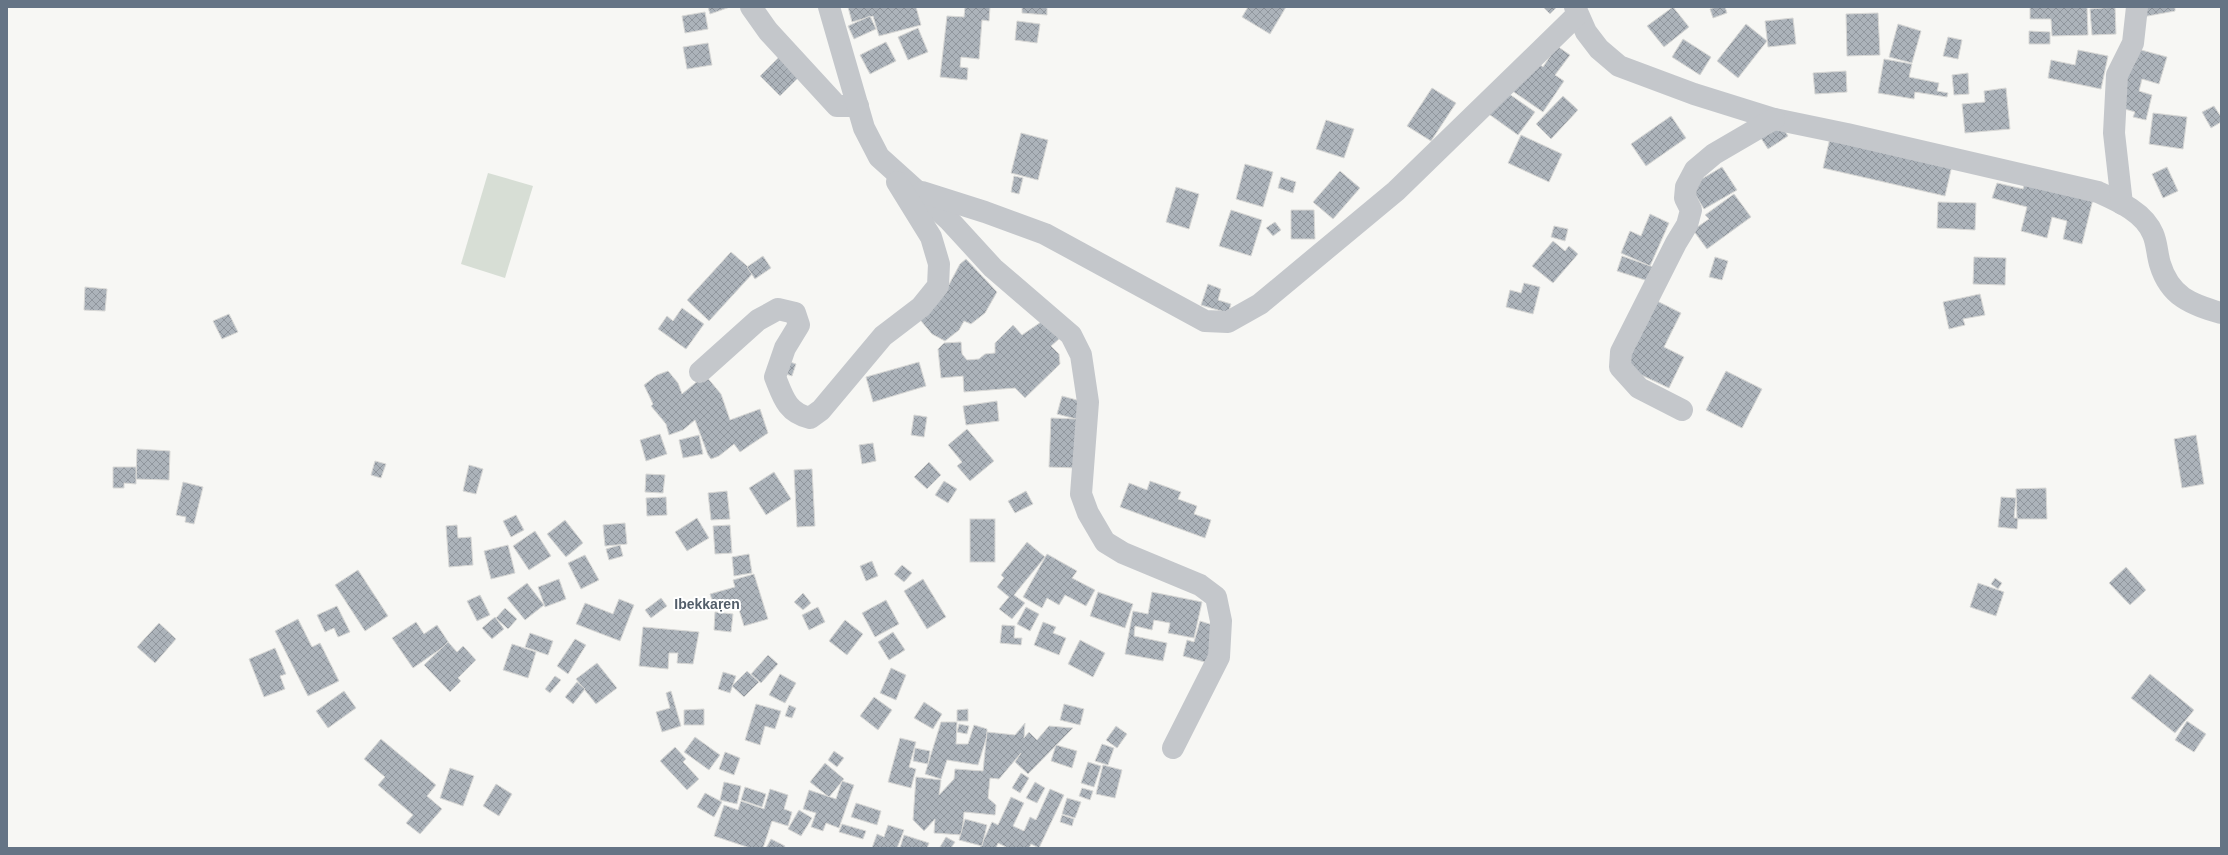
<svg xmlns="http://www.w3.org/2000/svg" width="2228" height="855" font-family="Arial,sans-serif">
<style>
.grass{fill:#d7ded5}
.building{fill:url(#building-cross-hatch);stroke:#d8d8d6}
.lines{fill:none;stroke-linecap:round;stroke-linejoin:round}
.minor{stroke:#c4c7cb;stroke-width:22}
.labels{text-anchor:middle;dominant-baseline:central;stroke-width:4;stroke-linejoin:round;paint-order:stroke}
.quarter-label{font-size:14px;font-weight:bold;fill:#535e6a;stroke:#fff}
</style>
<defs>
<pattern id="building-cross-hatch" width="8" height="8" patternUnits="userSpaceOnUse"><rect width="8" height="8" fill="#acb3ba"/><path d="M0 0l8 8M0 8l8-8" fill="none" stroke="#90969d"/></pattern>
</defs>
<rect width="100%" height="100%" fill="#f7f7f4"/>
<polygon class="grass" points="488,173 533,186 505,278 461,264"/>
<g class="building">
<polygon points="708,7 730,7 710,14"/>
<polygon points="848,7 916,7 921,25 879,36 873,16 852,22"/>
<polygon points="965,7 990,7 989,21 982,20 979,59 961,57 960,67 968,68 967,80 940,77 947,16 964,17"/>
<polygon points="1022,7 1047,7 1047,15 1022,13"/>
<polygon points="1248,7 1286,7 1270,34 1242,17"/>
<polygon points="1543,7 1557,7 1550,14"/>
<polygon points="1673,7 1689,27 1664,47 1647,26"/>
<polygon points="1716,7 1725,7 1727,13 1713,18 1710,9"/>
<polygon points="2030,7 2087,7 2088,35 2052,36 2051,19 2030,19"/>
<polygon points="2115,7 2116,34 2092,35 2090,9"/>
<polygon points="2141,7 2175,7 2175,11 2142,17"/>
<polygon points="705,12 708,29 685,33 682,16"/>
<polygon points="1878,13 1880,55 1847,56 1846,14"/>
<polygon points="870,16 876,29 854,39 848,26"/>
<polygon points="1793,18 1796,44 1768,47 1765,21"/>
<polygon points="1017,21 1040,24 1037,43 1015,40"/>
<polygon points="1746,24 1767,41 1738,78 1717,61"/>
<polygon points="1898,24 1921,31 1912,63 1889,57"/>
<polygon points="918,28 928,52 908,60 898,37"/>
<polygon points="2029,31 2050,32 2050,44 2029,44"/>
<polygon points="1948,37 1962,40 1958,59 1943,56"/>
<polygon points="1683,39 1711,57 1700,75 1672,57"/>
<polygon points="886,42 896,61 870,74 860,55"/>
<polygon points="708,43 712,65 687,69 683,47"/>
<polygon points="1557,46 1570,55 1555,75 1564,81 1543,112 1511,90 1532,59 1543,67"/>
<polygon points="2134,48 2167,57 2159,84 2142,79 2139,91 2152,95 2146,120 2133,117 2135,112 2118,107"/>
<polygon points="2078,50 2108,56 2101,89 2048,78 2051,60 2075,65"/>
<polygon points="783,53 803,73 780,96 760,76"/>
<polygon points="1884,59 1912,64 1909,77 1939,83 1937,91 1948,93 1947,97 1915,92 1914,99 1878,93"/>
<polygon points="1846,71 1847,92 1815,94 1813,73"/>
<polygon points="1968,73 1969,94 1954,95 1952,75"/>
<polygon points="1432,88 1456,103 1431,141 1407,126"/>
<polygon points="2006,88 2010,129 1965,133 1962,104 1985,102 1984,91"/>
<polygon points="1502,89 1535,112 1518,135 1486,112"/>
<polygon points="1563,96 1578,110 1551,139 1536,124"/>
<polygon points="2214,106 2221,117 2221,122 2211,128 2202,112"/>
<polygon points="2153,113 2187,117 2183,149 2149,144"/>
<polygon points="1671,116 1686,138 1646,166 1631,144"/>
<polygon points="1326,120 1354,129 1344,158 1316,149"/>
<polygon points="1780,123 1788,136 1768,149 1759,135"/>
<polygon points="1021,133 1048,140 1038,180 1011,173"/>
<polygon points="1521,135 1562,154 1549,182 1508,163"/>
<polygon points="1830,138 1953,161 1945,196 1823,168"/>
<polygon points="1245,164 1273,172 1263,207 1236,199"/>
<polygon points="1722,167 1737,190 1704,209 1690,186"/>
<polygon points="2167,167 2178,191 2163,198 2152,174"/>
<polygon points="1340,171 1360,188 1333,219 1313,202"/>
<polygon points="1014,176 1023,178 1019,194 1011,192"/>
<polygon points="1281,177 1296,182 1293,193 1278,188"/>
<polygon points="2026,178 2094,195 2082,244 2063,239 2067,221 2052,217 2047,238 2021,231 2027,207 1992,198 1997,183 2023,189"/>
<polygon points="1176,187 1199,194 1189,229 1166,222"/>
<polygon points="1734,194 1751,217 1707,249 1693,230 1709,219 1705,215"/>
<polygon points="1938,202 1976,203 1975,230 1937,228"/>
<polygon points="1231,210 1262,220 1251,256 1219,246"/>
<polygon points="1291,210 1314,210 1315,239 1291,239"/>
<polygon points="1650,214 1669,223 1650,266 1621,253 1630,231 1641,236"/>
<polygon points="1275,222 1281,230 1273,236 1266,228"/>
<polygon points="1554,226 1568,229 1565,241 1551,237"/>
<polygon points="1553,241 1565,251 1569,246 1578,254 1553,283 1532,266"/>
<polygon points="731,252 754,272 709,321 687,300"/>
<polygon points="763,256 771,268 755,279 747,267"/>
<polygon points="1622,256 1653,267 1648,281 1617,271"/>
<polygon points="1715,257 1728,261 1722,280 1709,277"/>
<polygon points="1974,257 2006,258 2005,285 1973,284"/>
<polygon points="966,259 997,292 985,313 971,324 964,321 959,330 945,341 932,334 916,315 944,294 960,264"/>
<polygon points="1524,283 1540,287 1533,314 1506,307 1510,290 1521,293"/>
<polygon points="1208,284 1221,289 1218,300 1231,304 1228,313 1201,305"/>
<polygon points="85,287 107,289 105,311 84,310"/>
<polygon points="1980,294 1985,315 1963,319 1965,325 1949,329 1943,302"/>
<polygon points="1653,299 1681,313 1664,347 1684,357 1669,388 1620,365"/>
<polygon points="682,308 704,324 686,349 658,329 667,316 673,321"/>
<polygon points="229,314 238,332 222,339 213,321"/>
<polygon points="1047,318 1059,339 1051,346 1059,354 1060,364 1025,398 1015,388 964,392 963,376 941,378 938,349 944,343 961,342 962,354 967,360 979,359 985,354 995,353 995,343 1013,325 1022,335"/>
<polygon points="787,361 796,364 792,376 783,373"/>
<polygon points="919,362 926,386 873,402 866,377"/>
<polygon points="668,371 678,383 682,394 705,375 721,394 730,420 760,409 768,433 740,452 734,444 719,456 711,459 708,455 695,420 683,430 669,435 666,424 651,406 653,404 644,385 657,375"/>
<polygon points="1726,371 1762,389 1742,428 1706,410"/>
<polygon points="1062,396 1084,402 1080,420 1057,414"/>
<polygon points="997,401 999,421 966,425 963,406"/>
<polygon points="914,415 927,417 924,437 911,435"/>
<polygon points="1051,418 1079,419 1077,468 1049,467"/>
<polygon points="967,429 994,461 970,481 957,466 962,462 948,445"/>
<polygon points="660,434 667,454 646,461 640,440"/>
<polygon points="699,435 703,454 683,458 679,440"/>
<polygon points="2196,435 2204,484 2182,488 2174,439"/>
<polygon points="873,443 876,461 862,464 859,445"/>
<polygon points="137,449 170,451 169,480 136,479"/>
<polygon points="375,461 386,464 381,478 371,475"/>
<polygon points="929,462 941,475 927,489 914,477"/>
<polygon points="469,465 483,469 476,494 463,491"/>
<polygon points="113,467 136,467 136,484 124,483 124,488 113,488"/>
<polygon points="812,469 815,526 797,527 794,470"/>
<polygon points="774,472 791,499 766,515 749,488"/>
<polygon points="646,474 665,475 663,493 645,492"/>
<polygon points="944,481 957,489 948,503 935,495"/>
<polygon points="1150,481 1181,492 1178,499 1197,506 1194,514 1211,520 1205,538 1120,507 1129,483 1147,490"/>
<polygon points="183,482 203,487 194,524 185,522 186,517 176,515"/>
<polygon points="2046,488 2047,519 2017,519 2016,489"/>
<polygon points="727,491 730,519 711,520 708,493"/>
<polygon points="1026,491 1033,504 1015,513 1008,501"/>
<polygon points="666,497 667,515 647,516 646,498"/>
<polygon points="2001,497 2016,498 2014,518 2018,518 2017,529 1998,527"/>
<polygon points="516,515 524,530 511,537 503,521"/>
<polygon points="697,518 709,538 687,551 675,532"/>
<rect x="970" y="519" width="25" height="43"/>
<polygon points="565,520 583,543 566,557 547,534"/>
<polygon points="625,523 627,544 605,546 603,525"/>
<polygon points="457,525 458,538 471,537 473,565 449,567 446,526"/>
<polygon points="730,525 732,553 715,554 713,526"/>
<polygon points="535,531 551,556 529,570 513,546"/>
<polygon points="1027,542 1045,557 1014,595 1025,603 1012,619 999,609 1009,597 997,587 1004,578 1001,575"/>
<polygon points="508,545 515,573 491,579 484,551"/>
<polygon points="620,545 623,556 609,560 606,549"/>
<polygon points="749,554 752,573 734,576 732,557"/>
<polygon points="1047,554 1077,571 1072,578 1095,590 1086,606 1065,595 1059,605 1047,598 1042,608 1023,597"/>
<polygon points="585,555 599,580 581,589 568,563"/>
<polygon points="872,561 878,576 866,581 860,566"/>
<polygon points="902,565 912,573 904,582 894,574"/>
<polygon points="2126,567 2146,590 2130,605 2109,583"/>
<polygon points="358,570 388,616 365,631 335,585"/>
<polygon points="754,574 768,619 744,626 737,603 715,609 710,594 735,587 733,580"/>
<polygon points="1995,578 2002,583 1998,589 1991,584"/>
<polygon points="559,579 566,599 545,607 538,587"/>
<polygon points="923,579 946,617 927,629 904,591"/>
<polygon points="527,583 544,605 525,620 507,598"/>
<polygon points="1978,583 2004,592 1996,616 1970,607"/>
<polygon points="1098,592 1133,604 1125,628 1090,616"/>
<polygon points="1152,592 1202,602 1194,638 1168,633 1170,623 1154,620 1152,630 1135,626 1134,636 1167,643 1163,661 1125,654 1133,611 1148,614"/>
<polygon points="803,593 811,603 803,610 794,602"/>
<polygon points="480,595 490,615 477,621 467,601"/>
<polygon points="661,598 667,606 651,618 645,610"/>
<polygon points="619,599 634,605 620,641 576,624 585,603 613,614"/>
<polygon points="886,600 899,624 875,637 862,613"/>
<polygon points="337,606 350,632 338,637 334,628 325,632 317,615"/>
<polygon points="818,607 825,622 809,630 802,615"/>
<polygon points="1026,607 1039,614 1030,631 1017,624"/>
<polygon points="505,608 517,619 508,629 496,618"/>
<polygon points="715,612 733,614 731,632 714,630"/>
<polygon points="495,617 504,629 492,639 482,628"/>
<polygon points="298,619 312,647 320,643 339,681 308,696 275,631"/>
<polygon points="845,620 863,634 847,655 829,641"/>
<polygon points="1200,621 1219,627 1208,663 1183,656 1187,640 1194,642"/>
<polygon points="416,622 424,634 437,625 449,643 413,668 392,638"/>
<polygon points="1043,622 1056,627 1053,633 1066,638 1059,655 1034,645"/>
<polygon points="159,623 176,639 155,663 137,647"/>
<polygon points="1002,625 1015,626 1014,638 1022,638 1021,645 1000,643"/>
<polygon points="643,627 699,632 693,664 677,663 678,653 669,653 668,669 639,666"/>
<polygon points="893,632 905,650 889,660 878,642"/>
<polygon points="530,633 553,641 548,655 525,647"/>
<polygon points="575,639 586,645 568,674 557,666"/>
<polygon points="1080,640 1105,653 1093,677 1068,664"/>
<polygon points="448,642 457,652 463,646 476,660 458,678 461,681 450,692 424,665"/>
<polygon points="512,644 536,652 528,678 503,670"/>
<polygon points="275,648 286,674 280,676 285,689 264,697 249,659"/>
<polygon points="768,655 778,664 761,683 751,674"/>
<polygon points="597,663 617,688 596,704 576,679"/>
<polygon points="891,668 906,675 896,700 880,693"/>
<polygon points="747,671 759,682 744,697 732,686"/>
<polygon points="723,672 736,676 730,693 718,689"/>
<polygon points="780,674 796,683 785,703 769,695"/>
<polygon points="2150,674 2194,710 2175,733 2131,698"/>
<polygon points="555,676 561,680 550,693 545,689"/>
<polygon points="577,682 585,689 573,704 565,697"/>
<polygon points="344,691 356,708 328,728 316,711"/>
<polygon points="671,691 681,726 662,732 656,712 670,708 666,693"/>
<polygon points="874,697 892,710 878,730 860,716"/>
<polygon points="924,702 942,714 933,729 914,718"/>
<polygon points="756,704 781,711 775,729 765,726 760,745 745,740"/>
<polygon points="1064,704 1084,709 1080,725 1060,720"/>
<polygon points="789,705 796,708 792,718 785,716"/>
<polygon points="704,709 704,725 684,725 684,710"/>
<polygon points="968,709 968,721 957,721 957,710"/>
<polygon points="2187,721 2206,734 2194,752 2175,740"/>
<polygon points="941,722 957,722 956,744 968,744 974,725 987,729 987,736 978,765 947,760 941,779 925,774"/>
<polygon points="1025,723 1024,738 1029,732 1037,740 1049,726 1073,728 1028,774 1015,762 1021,753 999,779 990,778 988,798 996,805 995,815 964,812 962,835 934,833 935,819 924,831 913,820 916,777 941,780 939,795 954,779 955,769 983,771 987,732 1015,735"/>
<polygon points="959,724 969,726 967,734 957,732"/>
<polygon points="1116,726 1127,734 1117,748 1106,740"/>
<polygon points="695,737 720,755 709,770 684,752"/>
<polygon points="900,738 916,742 909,767 916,769 911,788 888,782"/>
<polygon points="381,739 436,785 427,796 442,809 420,834 406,823 413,815 378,785 385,777 364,759"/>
<polygon points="1102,744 1114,748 1108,765 1095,761"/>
<polygon points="1056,745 1077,751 1072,768 1051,761"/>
<polygon points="675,747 686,759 683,762 699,779 687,790 660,761"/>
<polygon points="915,748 930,751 928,764 913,761"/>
<polygon points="834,751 844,758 837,767 828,760"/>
<polygon points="725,752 740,758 734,775 719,769"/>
<polygon points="1088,762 1101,766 1094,787 1081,783"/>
<polygon points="825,763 844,779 829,797 810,782"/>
<polygon points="1103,765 1122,770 1115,798 1096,794"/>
<polygon points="450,768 474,776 463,806 440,798"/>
<polygon points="1021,773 1029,778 1020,793 1012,788"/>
<polygon points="842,781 854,785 839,828 826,823 823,831 811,827 816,813 803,809 809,790 836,799"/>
<polygon points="724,782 741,786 737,804 720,800"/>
<polygon points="1035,782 1045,788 1037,803 1026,798"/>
<polygon points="496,784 512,794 499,816 483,806"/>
<polygon points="745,787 766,794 762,807 741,800"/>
<polygon points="1082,788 1093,791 1090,800 1079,796"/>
<polygon points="770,789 788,795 784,809 792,812 788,826 772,821 763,848 750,848 714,836 724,805 738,810 741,801 764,809"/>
<polygon points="1050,789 1064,795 1039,848 1031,844 1029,848 1008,848 998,843 996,848 980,848 992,822 998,825 1011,797 1024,803 1013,826 1024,831 1030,817 1036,820"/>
<polygon points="705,793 722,802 714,817 697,807"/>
<polygon points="1067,798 1081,802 1075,818 1062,814"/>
<polygon points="856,803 881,811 877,825 851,817"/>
<polygon points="799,810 812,818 801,836 788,829"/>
<polygon points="1062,815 1074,819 1072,826 1060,822"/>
<polygon points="965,819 987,825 982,846 959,840"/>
<polygon points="842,824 866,831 863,839 839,832"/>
<polygon points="888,825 904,830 897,848 872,848 877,834 884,837"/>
<polygon points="904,835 929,843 927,848 900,848"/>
<polygon points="946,837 955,842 951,848 940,847"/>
<polygon points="771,839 785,846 784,848 766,848"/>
</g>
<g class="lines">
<g class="minor">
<polyline points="751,7 768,31 837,106 858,106"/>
<polyline points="829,7 864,128 879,157 949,220 993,268 1071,335 1081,355 1088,402 1081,494 1088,513 1105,542 1123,553 1200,585 1216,597 1221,621 1219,657 1173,748"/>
<path d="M1575 7 1586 32 1599 49 1619 66 1694 94 1774 119 1847 134 2098 192C2118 201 2144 212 2153 234 2157 243 2157 254 2160 264 2170 297 2191 304 2221 313"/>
<polyline points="922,192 985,212 1045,234 1205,321 1228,322 1260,304 1396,191 1577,15"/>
<polyline points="2122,204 2114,133 2117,75 2133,43 2137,7"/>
<path d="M700 372 758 320 778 309 795 313 799 325 785 348 775 377C783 397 787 413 810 418L821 410 883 336 921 307 938 286 939 264 931 237 897 182"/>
<polyline points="1682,410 1639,388 1620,367 1621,352 1676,243 1687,225 1691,210 1685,198 1686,187 1695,170 1714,154 1774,119"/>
</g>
</g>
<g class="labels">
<g class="quarter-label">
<text x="707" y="604">Ibekkaṛen</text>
</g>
</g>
<rect width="2228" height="855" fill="none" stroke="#657485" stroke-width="16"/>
</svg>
